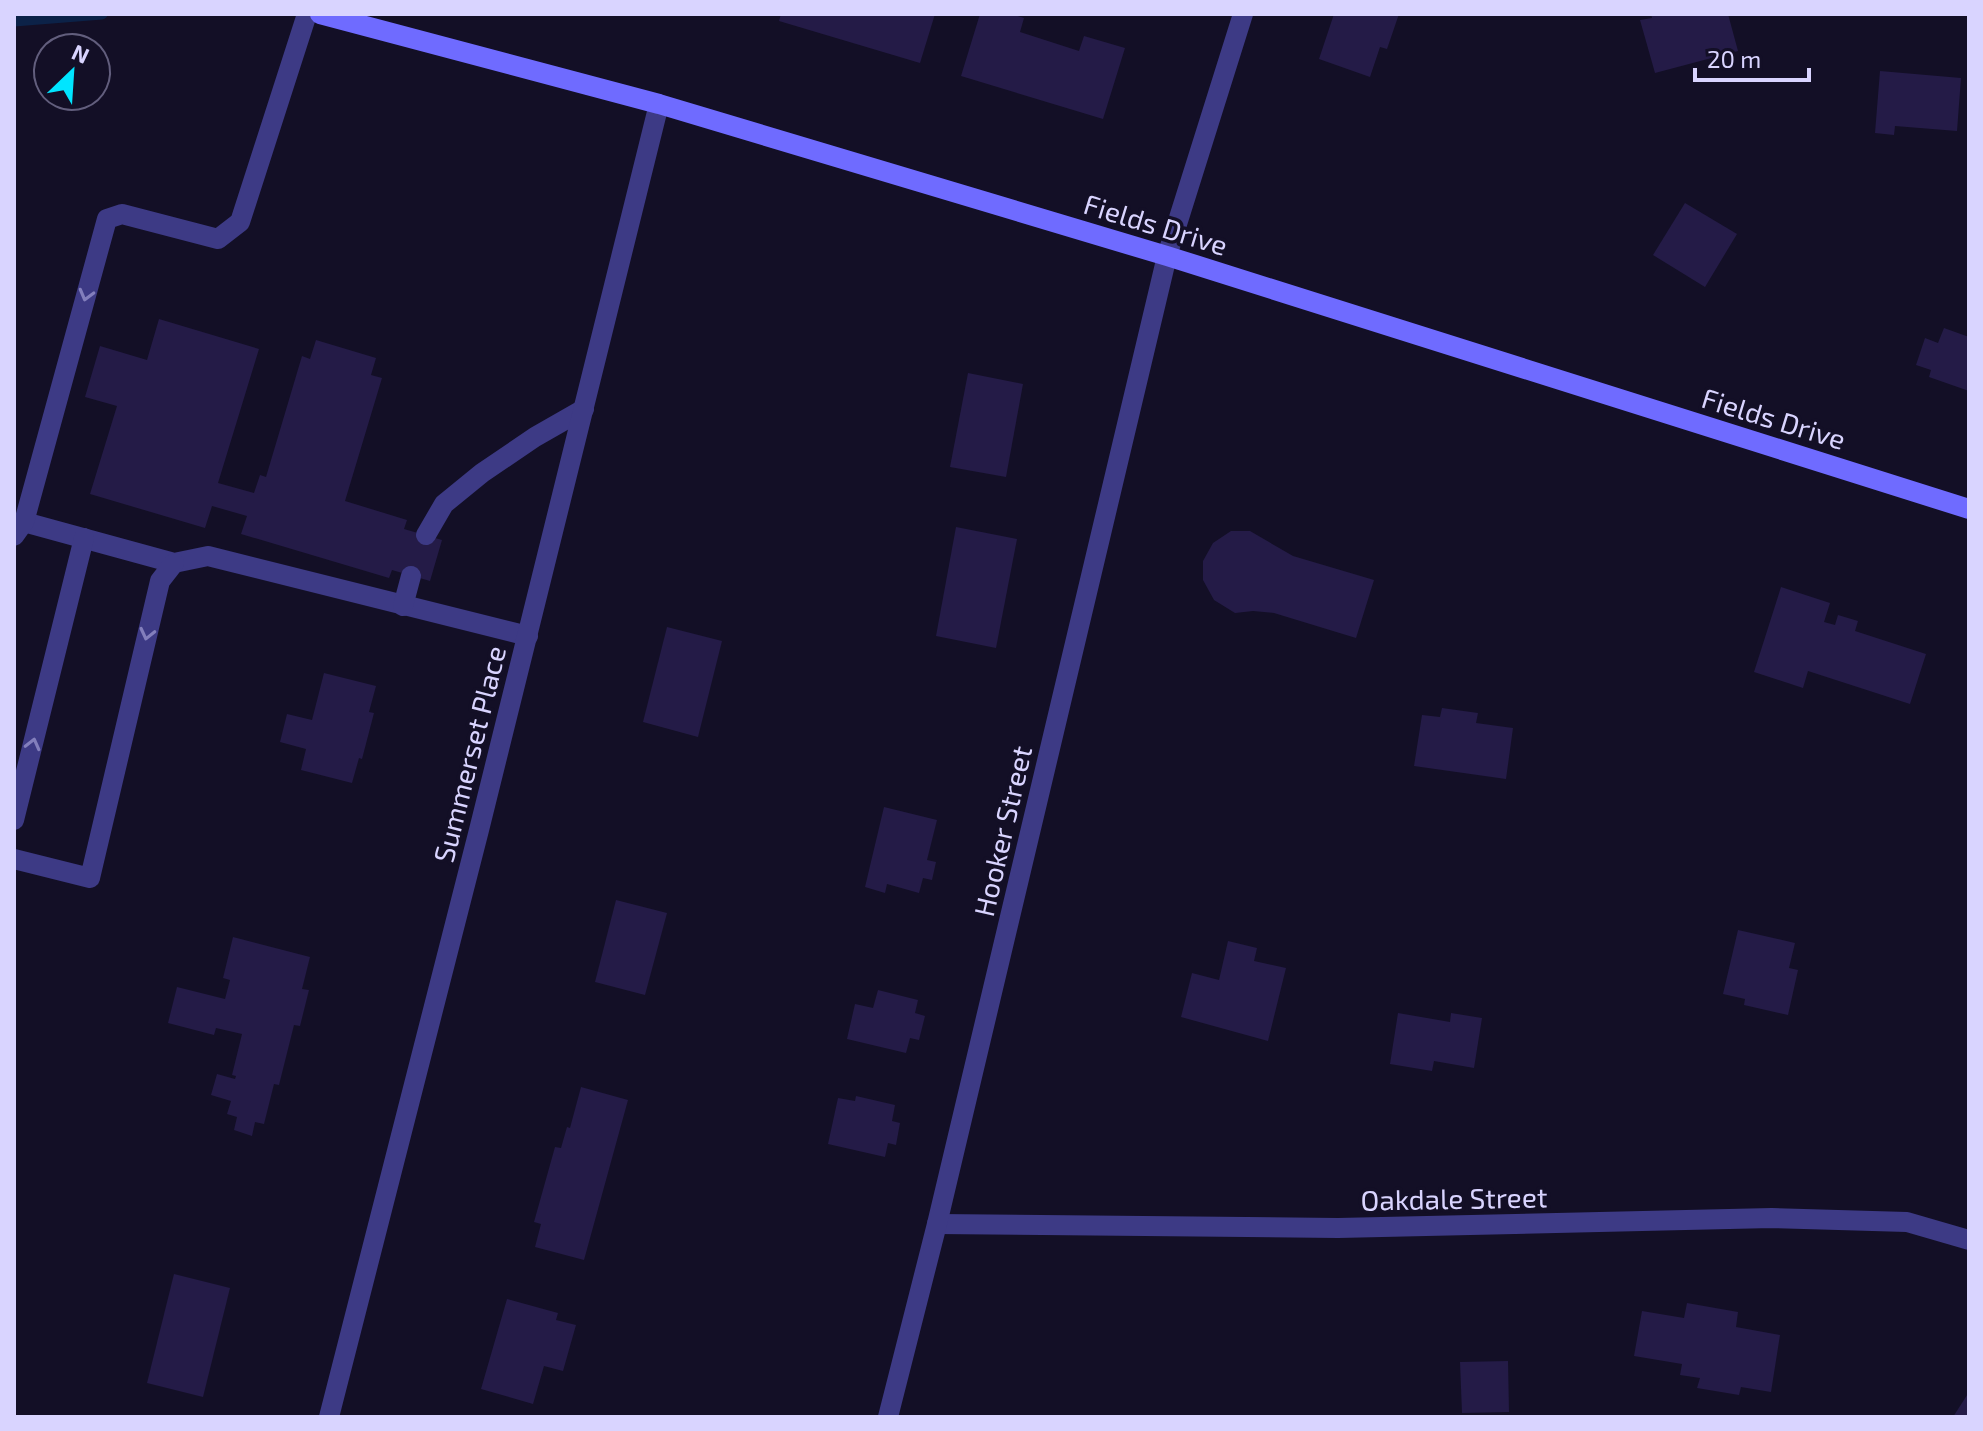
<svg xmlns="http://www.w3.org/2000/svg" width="1983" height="1431" font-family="'Exo 2',sans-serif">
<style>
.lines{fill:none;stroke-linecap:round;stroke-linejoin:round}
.stream{stroke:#0c2248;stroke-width:11}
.building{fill:#241b47}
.lane{stroke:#3d3a85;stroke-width:20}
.street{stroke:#3d3a85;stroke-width:20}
.secondary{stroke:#6f6bff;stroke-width:20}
.oneway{stroke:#837fbc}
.labels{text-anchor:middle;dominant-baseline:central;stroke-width:7;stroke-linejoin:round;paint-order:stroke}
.street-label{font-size:28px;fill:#d9d4ff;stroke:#130f26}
</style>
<rect width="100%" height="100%" fill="#130f26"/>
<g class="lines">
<polyline class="stream" points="14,21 102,14"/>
</g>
<g class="building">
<polygon points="781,14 935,14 920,63 779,21"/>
<polygon points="980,14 1011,14 1024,18 1020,32 1079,51 1084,36 1125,48 1103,119 961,76"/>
<polygon points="1334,14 1399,14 1387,49 1380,47 1370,77 1319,59"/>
<polygon points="1651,14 1728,14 1738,51 1655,73 1640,20 1652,18"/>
<polygon points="1880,71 1961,78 1957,131 1895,126 1894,135 1875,133"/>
<polygon points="1685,203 1737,234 1705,287 1653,255"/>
<polygon points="159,319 259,349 218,483 254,493 260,475 266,477 302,356 310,359 316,340 376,358 371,375 382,378 345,501 407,520 404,529 442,540 430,581 392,570 389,578 241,534 247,516 212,506 205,528 90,494 117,406 85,397 100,346 147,360"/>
<polygon points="1944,328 1969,337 1969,391 1929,377 1931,370 1916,365 1925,338 1938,343"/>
<polygon points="968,373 1023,384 1006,477 950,467"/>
<polygon points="956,527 1017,539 996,648 936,636"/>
<polygon points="1231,531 1250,531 1293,556 1374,580 1356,638 1274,613 1253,611 1235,613 1214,600 1203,580 1203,561 1213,543"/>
<polygon points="1781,587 1830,603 1824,622 1835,625 1838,615 1858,621 1855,631 1926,654 1910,704 1808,671 1803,688 1754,672"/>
<polygon points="667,627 722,641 698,737 643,722"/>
<polygon points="324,673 376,686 369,712 374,713 362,759 359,758 352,783 301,770 306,749 280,742 287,714 312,720"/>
<polygon points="1442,708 1478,713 1476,723 1513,728 1506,779 1414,766 1422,715 1440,717"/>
<polygon points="884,807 937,820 927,860 936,862 932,880 923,878 919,893 887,884 885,893 865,887"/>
<polygon points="616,900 667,913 645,995 595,982"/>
<polygon points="1738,930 1795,943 1789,968 1798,970 1788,1015 1744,1005 1745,999 1723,994"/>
<polygon points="233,937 310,957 302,989 309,990 300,1026 294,1025 279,1085 274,1084 264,1124 255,1122 252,1136 234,1130 237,1117 227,1114 231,1101 211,1095 217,1074 235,1079 236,1076 232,1075 242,1034 216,1028 214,1035 168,1023 177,987 225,999 230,980 223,978"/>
<polygon points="1228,941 1257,948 1254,961 1286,968 1268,1041 1181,1017 1192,973 1219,980"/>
<polygon points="878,990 918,1000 915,1013 925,1016 919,1040 910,1038 906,1053 847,1039 855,1004 873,1008"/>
<polygon points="1398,1013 1450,1022 1451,1013 1482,1018 1474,1068 1434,1061 1432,1071 1390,1064"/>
<polygon points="581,1087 628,1100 584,1260 535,1247 541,1224 534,1222 555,1147 561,1148 567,1127 570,1128"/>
<polygon points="856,1096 895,1105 892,1121 900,1123 896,1145 888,1143 885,1157 828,1144 838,1098 855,1101"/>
<polygon points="174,1274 230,1288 203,1397 147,1383"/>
<polygon points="507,1299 558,1313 556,1320 576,1325 563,1371 544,1366 533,1404 481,1389"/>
<polygon points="1687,1303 1738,1312 1736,1327 1780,1335 1771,1392 1741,1387 1739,1395 1697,1388 1700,1378 1680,1375 1682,1364 1634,1356 1642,1311 1684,1318"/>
<polygon points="1508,1361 1509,1412 1462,1413 1460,1362"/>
<polygon points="1969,1392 1969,1417 1953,1417"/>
</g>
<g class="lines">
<g class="lane">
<polyline points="24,522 174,563 208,556 528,636"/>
<polyline points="426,535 444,504 482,473 535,437 584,409"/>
<polyline points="14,536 24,522 107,219 122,214 218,239 240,222 307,14"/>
<polyline points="403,606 411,576"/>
<polyline points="14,820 84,538"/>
<polyline points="14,859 90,878 160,581 174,563"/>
</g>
<g class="street">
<polyline points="937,1224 1338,1228 1772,1218 1907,1222 1969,1240"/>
<polyline points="329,1417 479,830 659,104"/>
<polyline points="888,1417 937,1224 1167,256 1243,14"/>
</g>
<polyline class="secondary" points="320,14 659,104 1167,256 1969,509"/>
</g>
<defs><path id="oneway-chevron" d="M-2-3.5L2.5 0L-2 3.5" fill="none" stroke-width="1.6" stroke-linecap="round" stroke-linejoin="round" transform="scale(2)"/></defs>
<g class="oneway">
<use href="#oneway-chevron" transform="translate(86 295) rotate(105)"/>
<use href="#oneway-chevron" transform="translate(147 634) rotate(103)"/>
<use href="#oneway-chevron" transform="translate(33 744) rotate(-76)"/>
</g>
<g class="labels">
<g class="street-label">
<text transform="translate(1156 224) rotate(17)">Fields Drive</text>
<text transform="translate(1774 418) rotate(17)">Fields Drive</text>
<text transform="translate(469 754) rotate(-76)">Summerset Place</text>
<text transform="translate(1002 831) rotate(-77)">Hooker Street</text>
<text transform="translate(1454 1198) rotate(-1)">Oakdale Street</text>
</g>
</g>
<rect width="1983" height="1431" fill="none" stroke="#d9d4ff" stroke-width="32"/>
<g transform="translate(72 72) rotate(25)"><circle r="38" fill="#130f26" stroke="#625e7d" stroke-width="2"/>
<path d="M0-6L14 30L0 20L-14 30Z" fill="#00e5ff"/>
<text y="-12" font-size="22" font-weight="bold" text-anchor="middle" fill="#d9d4ff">N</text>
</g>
<path d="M1695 68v12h114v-12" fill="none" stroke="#d9d4ff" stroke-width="4"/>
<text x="1707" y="68" font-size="24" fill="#d9d4ff" stroke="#130f26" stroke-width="6" paint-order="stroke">20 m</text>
</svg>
